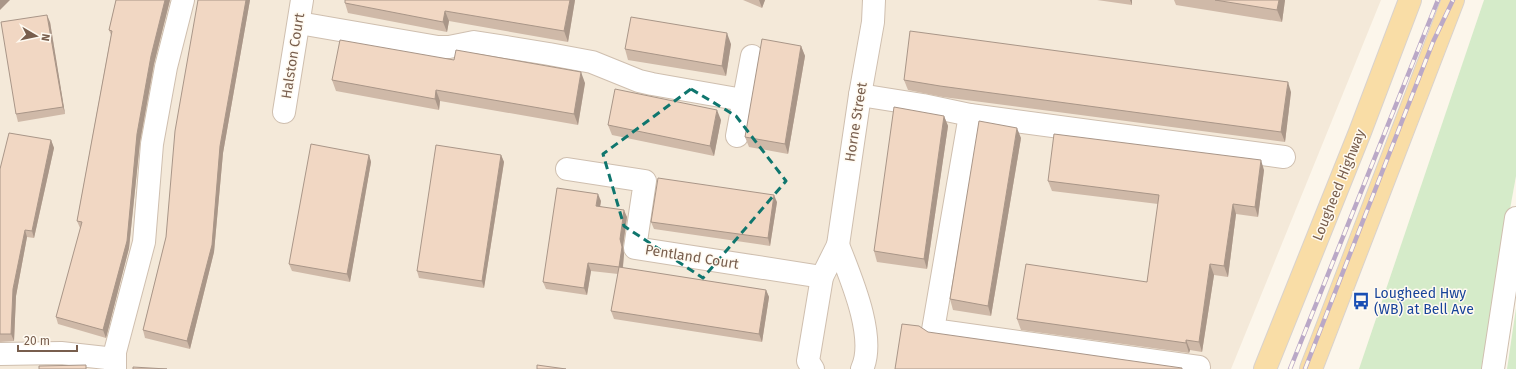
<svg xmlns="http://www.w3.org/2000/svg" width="1516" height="369" font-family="'Fira Sans',sans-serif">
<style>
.residential{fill:#f4e9d9}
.green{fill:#d5ebc9}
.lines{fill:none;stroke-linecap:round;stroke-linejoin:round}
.minor-casing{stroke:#cfbfaf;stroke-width:24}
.major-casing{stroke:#d9d2cd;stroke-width:24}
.minor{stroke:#fff;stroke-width:22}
.major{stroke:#f9dda6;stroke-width:22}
.rail-casing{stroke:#baa8c7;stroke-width:4.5}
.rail{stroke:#fffaf1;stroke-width:3;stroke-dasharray:9;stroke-linecap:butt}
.wall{fill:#cfb9a8}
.shaded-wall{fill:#a99688}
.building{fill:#f1d7c3;stroke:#a99688}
.marked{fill:none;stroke:#0f766e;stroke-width:3;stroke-dasharray:8 5;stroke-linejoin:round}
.labels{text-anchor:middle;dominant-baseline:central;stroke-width:3;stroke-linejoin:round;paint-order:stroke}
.street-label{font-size:14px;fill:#785e4d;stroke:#fffaf1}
.transit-label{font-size:14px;fill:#164399;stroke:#fffaf1;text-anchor:start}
</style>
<rect width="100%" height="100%" fill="#fcf6eb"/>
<polygon class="residential" points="0,0 1381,0 1231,369 0,369"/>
<g class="green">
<polygon points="1484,0 1516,0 1516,176 1481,369 1359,369"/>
<polygon points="1516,308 1516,369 1507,369"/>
</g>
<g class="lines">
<g class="minor-casing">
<g id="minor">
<polyline points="299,23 438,47 449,47 474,42 549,54 592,62 639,81 652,84 743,100"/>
<polyline points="860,95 923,105 970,115"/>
<polyline points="284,112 302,0"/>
<polyline points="737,136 752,56"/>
<polyline points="567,169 645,181 635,248 822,277"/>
<polyline points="838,245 860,95 873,22 874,0"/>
<polyline points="0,354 61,353 115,359"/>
<polyline points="1199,367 933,330 970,115 1284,157"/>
<polyline points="115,369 115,352 144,242 152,144 166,67 183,0"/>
<path d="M813 369 808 361 822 277 838 245C850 276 877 337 862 369"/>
<polyline points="1493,369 1516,218"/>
</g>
</g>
<g class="major-casing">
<g id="major">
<polyline points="1265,369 1360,132 1410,0"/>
<polyline points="1311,369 1453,0"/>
</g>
</g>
<use href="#minor" class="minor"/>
<use href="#major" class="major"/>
<g class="rail-casing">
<g id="rail">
<polyline points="1290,369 1438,0"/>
<polyline points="1305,369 1433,42 1453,0"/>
</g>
</g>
<use href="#rail" class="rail"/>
</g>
<g class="wall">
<polygon points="116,0 170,0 154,64 140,142 129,248 106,338 58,324 56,317 81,229 80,228 77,221 111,35 109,30"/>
<polygon points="198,0 250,0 223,153 214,252 190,349 145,338 143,330 166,237"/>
<polygon points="345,0 575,0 568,42 449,21 447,32 348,13 345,3"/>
<polygon points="743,0 765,0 762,8"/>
<polygon points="1097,0 1132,0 1132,5"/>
<polygon points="1174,0 1285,0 1282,22 1176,5"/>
<polygon points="50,22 65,114 18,122 16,114"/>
<polygon points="731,44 726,76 628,60 625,49"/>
<polygon points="801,46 805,56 788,154 749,147 745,137"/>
<polygon points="454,60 585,83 578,125 440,101 439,110 336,91 332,80"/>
<polygon points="904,80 1291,92 1285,142 943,97 908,90"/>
<polygon points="944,116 948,126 927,269 877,262 874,251"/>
<polygon points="721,120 714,156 612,135 608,125"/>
<polygon points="1021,138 991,316 953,310 950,299"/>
<polygon points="51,140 54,148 34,238 27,237 16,296 14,341 0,342 0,169"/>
<polygon points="369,155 371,162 350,282 292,271 289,264"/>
<polygon points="501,155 504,162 484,288 419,278 417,271"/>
<polygon points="1264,170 1258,217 1236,214 1228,277 1214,275 1202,352 1190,350 1189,353 1021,330 1017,319 1147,282 1158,204 1052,191 1048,181"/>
<polygon points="601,201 600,206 627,217 623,246 624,254 623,268 766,290 769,297 762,342 614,319 611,311 618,274 591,271 587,295 546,289 543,282"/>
<polygon points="777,202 770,246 654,229 651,222"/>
</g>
<g class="shaded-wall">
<polygon points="0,0 10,0 0,10"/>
<polygon points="165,0 170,0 154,64 140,142 129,248 106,338 103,330 137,134 151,56"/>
<polygon points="246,0 250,0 223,153 214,252 190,349 187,341 220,146"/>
<polygon points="570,0 575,0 568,42 564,31"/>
<polygon points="759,0 765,0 762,8"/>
<polygon points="1130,0 1132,0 1132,5"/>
<polygon points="1279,0 1285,0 1282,22 1277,10"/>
<polygon points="445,11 449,21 447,32 443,22"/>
<polygon points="47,15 50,22 65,114 63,107"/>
<polygon points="727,33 731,44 726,76 722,66"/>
<polygon points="801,46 805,56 788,154 785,144"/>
<polygon points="581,72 585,83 578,125 574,114"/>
<polygon points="1288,82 1291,92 1285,142 1281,132"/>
<polygon points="436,90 440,101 439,110 435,99"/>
<polygon points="717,110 721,120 714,156 710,146"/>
<polygon points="944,116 948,126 927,269 924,259"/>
<polygon points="1017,128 1021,138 991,316 988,306"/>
<polygon points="51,140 54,148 34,238 32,231"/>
<polygon points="369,155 371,162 350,282 347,274"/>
<polygon points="501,155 504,162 484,288 482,281"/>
<polygon points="1261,160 1264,170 1258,217 1255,207"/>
<polygon points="598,194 601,201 599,213 596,206"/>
<polygon points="774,195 777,202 770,246 768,238"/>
<polygon points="1233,204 1236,214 1228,277 1224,266"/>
<polygon points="624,210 627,217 623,246 624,254 622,275 619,267 620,239"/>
<polygon points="25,230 27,237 16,296 14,341 11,334 13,289"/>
<polygon points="588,263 591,271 587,295 584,288"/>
<polygon points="1210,264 1214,275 1202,352 1199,342"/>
<polygon points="766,290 769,297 762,342 759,334"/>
<polygon points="1186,340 1190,350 1189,353 1186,343"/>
</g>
<g class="building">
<polygon points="116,0 165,0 151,56 137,134 127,241 103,330 56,317 82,222 77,221 112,31 109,30"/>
<polygon points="198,0 246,0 220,146 212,245 187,341 143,330 166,237 175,131"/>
<polygon points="345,0 570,0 564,31 445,11 443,22 345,3"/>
<polygon points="1215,0 1279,0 1277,10"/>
<polygon points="47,15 63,107 16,114 1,22"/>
<polygon points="631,17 727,33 722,66 625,49"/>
<polygon points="910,31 1288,82 1281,132 940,86 904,80"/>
<polygon points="762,39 801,46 785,144 745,137"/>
<polygon points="340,40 454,60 456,50 581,72 574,114 436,90 435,99 332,80"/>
<polygon points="615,89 717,110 710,146 608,125"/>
<polygon points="894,107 944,116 924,259 874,251"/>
<polygon points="979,121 1017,128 988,306 950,299"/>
<polygon points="9,133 51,140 32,231 25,230 13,289 11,334 0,334 0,169"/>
<polygon points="1054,134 1261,160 1255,207 1233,204 1224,266 1210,264 1199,342 1186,340 1186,343 1017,319 1026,264 1147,282 1159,195 1048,181"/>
<polygon points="311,144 369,155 347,274 289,264"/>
<polygon points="436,145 501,155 482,281 417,271"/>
<polygon points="658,178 774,195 768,238 651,222"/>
<polygon points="557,188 598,194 596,206 624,210 620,239 622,247 619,267 588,263 584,288 543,282"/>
<polygon points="619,267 766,290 759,334 611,311"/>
<polygon points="902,324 919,326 928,332 1182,368 1182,369 895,369"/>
<polygon points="86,365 86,369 39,369 39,366"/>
<polygon points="537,365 566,369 537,369"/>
<polygon points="133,367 167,369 133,369"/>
</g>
<path class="marked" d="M691 89 736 116 786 181 703 278 624 226 603 154Z"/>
<defs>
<g id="bus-bare" transform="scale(1.38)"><path d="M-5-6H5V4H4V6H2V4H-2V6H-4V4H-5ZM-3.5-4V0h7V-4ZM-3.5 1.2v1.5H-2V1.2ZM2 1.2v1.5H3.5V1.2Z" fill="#1a4fb4" stroke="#fffaf1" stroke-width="2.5" paint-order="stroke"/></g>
</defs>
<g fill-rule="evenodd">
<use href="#bus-bare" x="1361" y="301"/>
</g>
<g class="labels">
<g class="street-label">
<text transform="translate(293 56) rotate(-81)">Halston Court</text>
<text transform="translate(856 122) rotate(-81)">Horne Street</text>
<text transform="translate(1339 185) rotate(-68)">Lougheed Highway</text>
<text transform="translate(692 257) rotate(9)">Pentland Court</text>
</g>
<g class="transit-label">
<text x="1374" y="293">Lougheed Hwy<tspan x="1374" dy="16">(WB) at Bell Ave</tspan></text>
</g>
</g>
<g transform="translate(36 36) rotate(99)" stroke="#fffaf1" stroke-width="3" paint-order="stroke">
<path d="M0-3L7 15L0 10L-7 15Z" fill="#785e4d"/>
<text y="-6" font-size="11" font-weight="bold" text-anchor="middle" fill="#785e4d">N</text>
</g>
<path d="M18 345v6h59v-6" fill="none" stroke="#785e4d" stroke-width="2"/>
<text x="24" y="345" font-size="12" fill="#785e4d" stroke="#fffaf1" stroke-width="3" paint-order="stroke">20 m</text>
</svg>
